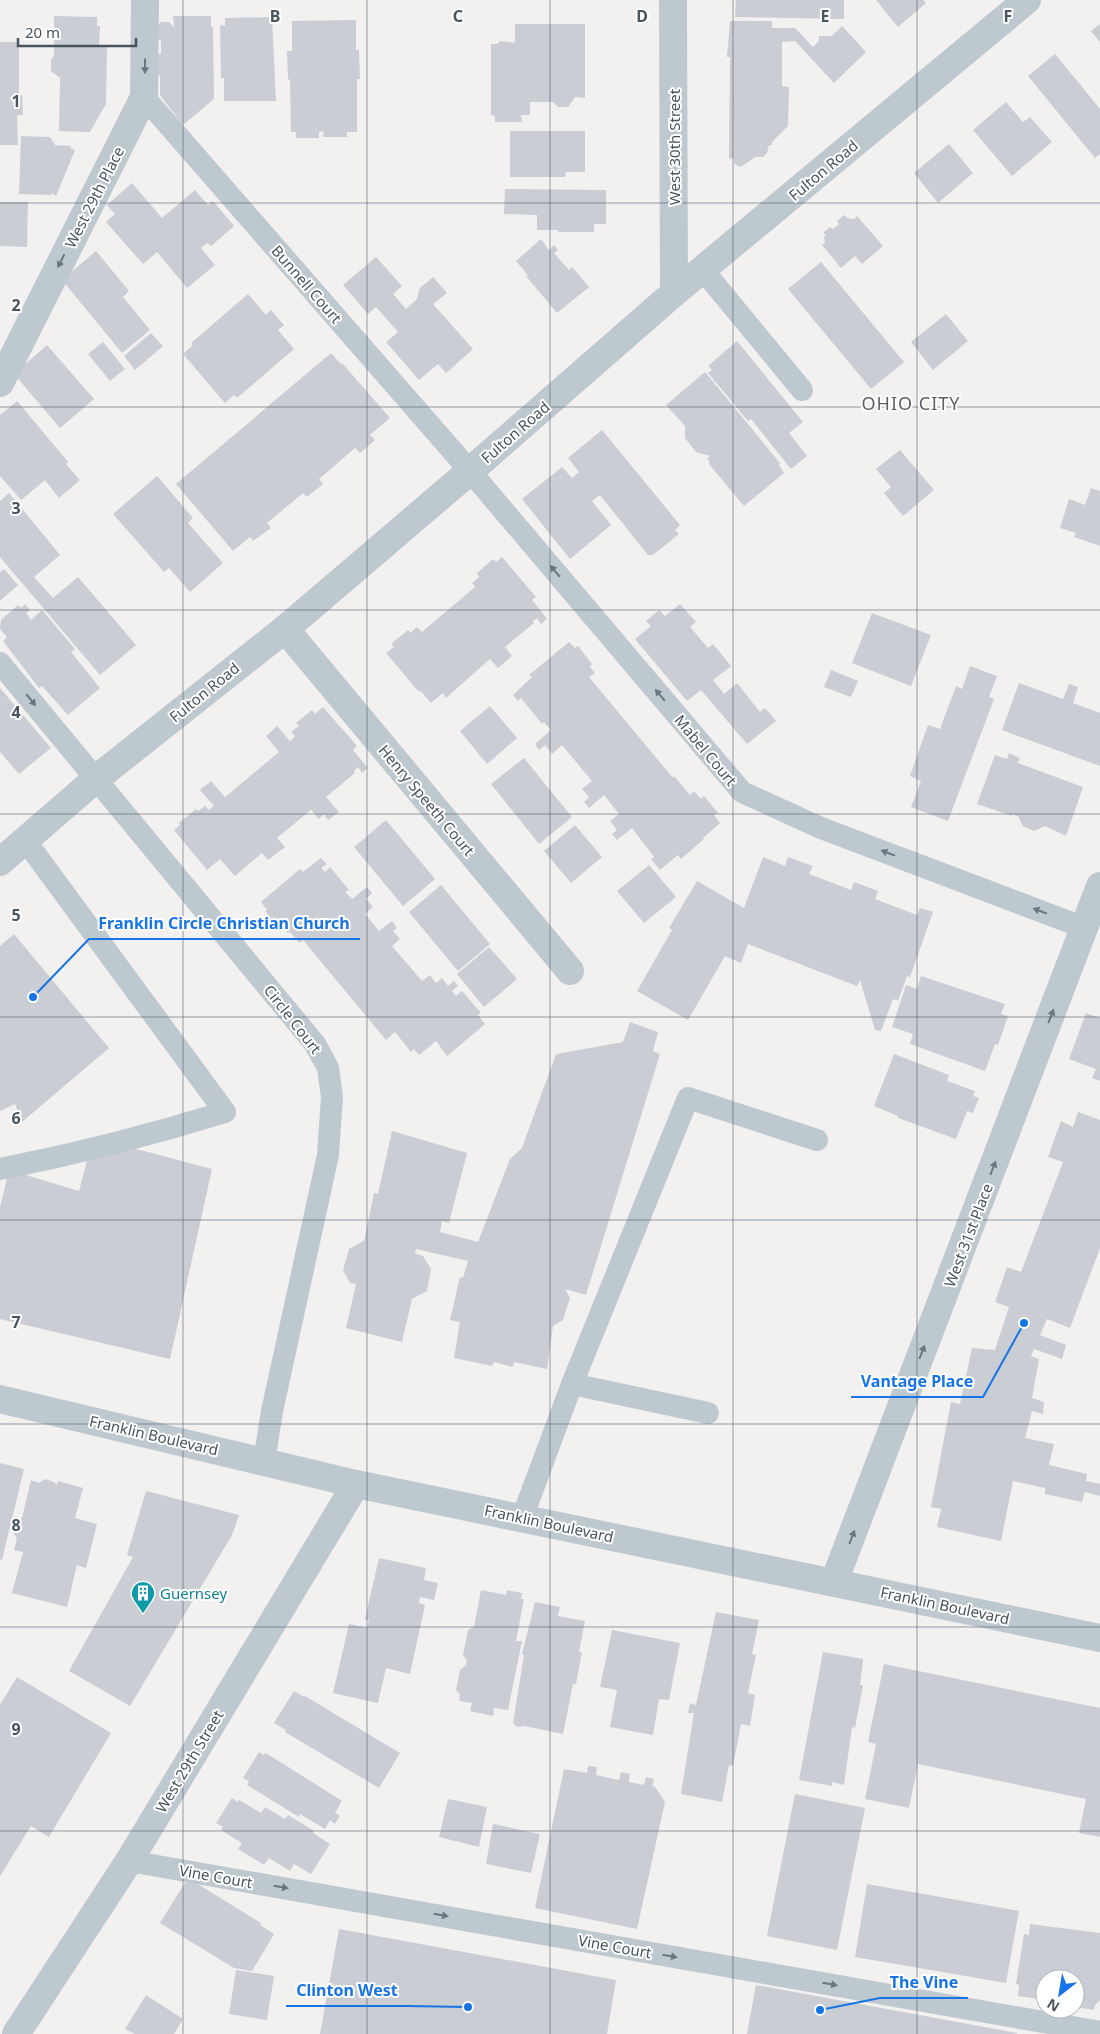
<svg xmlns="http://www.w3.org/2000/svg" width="1100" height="2034" font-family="'Noto Sans',sans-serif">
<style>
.building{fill:#cacdd3}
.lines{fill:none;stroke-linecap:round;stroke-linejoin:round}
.service{stroke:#bec8cf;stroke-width:22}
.minor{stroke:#bec8cf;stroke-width:28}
.tertiary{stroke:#bec8cf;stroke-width:28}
.oneway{fill:#6b7780}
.grid{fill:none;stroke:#48545e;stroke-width:1;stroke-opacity:0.55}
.labels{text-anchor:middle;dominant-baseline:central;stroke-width:4;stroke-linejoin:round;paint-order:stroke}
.street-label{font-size:15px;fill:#48545e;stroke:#fff}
.culture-label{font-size:15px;fill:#0d838f;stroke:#fff;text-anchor:start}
.quarter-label{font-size:18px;letter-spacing:1px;fill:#5d6166;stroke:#fff}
.grid-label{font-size:16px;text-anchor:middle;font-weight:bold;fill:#48545e;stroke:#fff;stroke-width:4;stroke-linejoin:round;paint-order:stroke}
.leader{fill:none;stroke:#1774e7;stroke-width:2}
.callout-dot{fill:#1774e7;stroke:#fff;stroke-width:2}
.callout-label{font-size:16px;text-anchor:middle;font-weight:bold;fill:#1774e7;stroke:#fff;stroke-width:4;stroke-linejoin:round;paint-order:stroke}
</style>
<rect width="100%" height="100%" fill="#f3f0f0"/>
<g class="building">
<polygon points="736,0 844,0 844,19 735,17"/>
<polygon points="876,0 923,0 926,3 898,27"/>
<polygon points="54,16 97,17 97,26 100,26 99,47 107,47 106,104 90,132 59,131 60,78 51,71 51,60 54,56"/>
<polygon points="173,16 211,16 211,27 213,27 214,99 183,125 160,95 160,76 157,73 156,57 161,53 161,41 156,37 156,28 161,22 169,22 174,27"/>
<polygon points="272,17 276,101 224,101 224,78 221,78 220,25 225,26 225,18"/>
<polygon points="356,20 356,50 359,50 360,79 357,79 357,132 347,132 347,137 323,137 324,131 319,132 319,138 296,138 296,132 291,132 290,80 288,79 287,51 292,51 292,21"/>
<polygon points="730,21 772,21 772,28 795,28 813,47 819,41 819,36 832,36 842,26 866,52 834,83 795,41 782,42 782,86 789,87 788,126 772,142 772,145 769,145 767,153 763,157 755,157 741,167 734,164 734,159 729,158 730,57 727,57"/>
<polygon points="515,24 585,24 585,98 575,97 568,107 558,107 553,102 530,102 530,115 521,115 522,122 495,122 495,116 491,115 491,44 497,44 500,41 515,43"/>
<polygon points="1100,24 1100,42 1091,31"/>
<polygon points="0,42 19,42 19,96 22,95 23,115 17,115 18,145 0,145"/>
<polygon points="1055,54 1100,109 1100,154 1095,158 1028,76"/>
<polygon points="1006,102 1023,122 1030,117 1052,142 1012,176 973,130"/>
<polygon points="510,131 585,131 585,172 566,172 565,177 510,177"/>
<polygon points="21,136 50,137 55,145 71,146 70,148 75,150 56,196 52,193 52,195 19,194"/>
<polygon points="949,144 973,173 938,203 914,173"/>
<polygon points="132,183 162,218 195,190 208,205 213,201 234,226 211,246 207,243 201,248 215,265 187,288 157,252 143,264 106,222 115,214 107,205"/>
<polygon points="505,189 606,190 606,224 594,224 594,232 558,232 558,230 537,230 537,215 504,214"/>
<polygon points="0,202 28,202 27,247 0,246"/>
<polygon points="844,215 847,218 854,219 857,216 883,246 862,264 855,256 841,268 822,245 825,243 824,237 826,235 823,233 830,227 833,229 839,224 837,221"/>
<polygon points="541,239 549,250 554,245 558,250 554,253 569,270 572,267 589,287 557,313 526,276 528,275 516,261"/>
<polygon points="96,251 129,291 123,297 150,330 122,353 62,280"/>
<polygon points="376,257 402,286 393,294 406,309 417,299 419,289 433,277 447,293 433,304 473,349 446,373 438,364 419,380 386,342 398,332 376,307 368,314 343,285"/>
<polygon points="821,262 904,362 871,389 788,289"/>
<polygon points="248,294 266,315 271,310 284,325 278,330 294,349 237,398 234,395 225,403 183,354 193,345 191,343"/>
<polygon points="946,314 968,341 933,370 911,342"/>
<polygon points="151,333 163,346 135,370 124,356"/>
<polygon points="737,341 803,422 789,433 807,456 791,469 751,419 748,421 708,373 712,370 708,366"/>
<polygon points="103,342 125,369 110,381 88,354"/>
<polygon points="47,345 94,399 60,428 14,374"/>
<polygon points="331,353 341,364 342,363 390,418 370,435 375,440 360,453 355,448 319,479 323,484 307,497 303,493 267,523 271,528 253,541 250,537 233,551 176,484"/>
<polygon points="705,372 780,463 779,465 784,473 744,506 709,464 710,462 707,459 710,456 696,452 685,438 685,426 666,405"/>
<polygon points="17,401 68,462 66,464 80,480 59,498 45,480 21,500 0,476 0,415"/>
<polygon points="602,430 680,525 675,530 679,534 653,555 648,555 600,495 592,501 611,525 570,559 522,499 562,467 572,478 579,472 568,458"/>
<polygon points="900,450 934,490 903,516 884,493 891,487 876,469"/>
<polygon points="157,476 193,518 188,523 223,563 190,592 169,568 164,572 113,514"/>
<polygon points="1091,488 1100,491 1100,546 1074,537 1076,533 1060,528 1069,499 1085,505"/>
<polygon points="9,493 60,555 34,577 53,598 78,577 136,645 100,675 0,557 0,501"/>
<polygon points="502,557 536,597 532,600 547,619 541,624 537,618 533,621 534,623 505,647 512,656 498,668 490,659 446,698 443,693 431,703 421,691 419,692 386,653 394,647 391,644 408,630 410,633 417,627 422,632 475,587 472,583 479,577 477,573 493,559 496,562"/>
<polygon points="4,569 18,585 0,601 0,572"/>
<polygon points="25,604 30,610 26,613 31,620 42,610 75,649 71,652 100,688 68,715 42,686 39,688 3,641 7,637 0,629 1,620 18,605 21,608"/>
<polygon points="680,604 696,622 690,627 708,648 713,644 731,666 713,680 724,694 737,683 760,712 765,708 776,721 747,744 701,690 687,701 635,639 651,626 646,621 659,610 665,616"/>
<polygon points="872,613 931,635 911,686 852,663"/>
<polygon points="569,642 575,648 578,646 592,664 590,667 595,673 589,677 673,778 674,776 690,795 694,791 701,799 704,796 718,813 714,815 720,823 703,838 704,839 681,859 678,855 660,870 651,859 654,857 632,828 617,840 612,834 617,830 610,821 619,814 604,795 589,808 584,802 589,797 582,789 592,781 562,745 552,754 545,745 539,750 535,744 551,730 544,722 542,724 521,698 518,701 513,695 532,677 529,675"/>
<polygon points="970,666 997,676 989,697 994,699 948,821 911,807 921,781 910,776 928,725 940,729 956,686 962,689"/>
<polygon points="831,670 858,681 851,697 824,687"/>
<polygon points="1019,683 1063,699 1069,684 1078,687 1073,703 1100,713 1100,766 1002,730"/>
<polygon points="0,688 51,748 19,774 0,752"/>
<polygon points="490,706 517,738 487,764 460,731"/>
<polygon points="323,707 357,746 353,750 368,768 362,773 358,767 354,771 355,773 326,797 339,812 328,820 324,814 319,819 311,810 277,838 285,847 268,860 262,853 235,876 220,859 207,870 174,830 180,825 179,823 196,809 198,811 205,806 209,810 214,806 200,790 211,781 225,797 279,752 266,736 277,726 290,741 295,736 291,732 299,726 296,723 312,710 315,714"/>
<polygon points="1009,753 1020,758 1018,763 1083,787 1066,836 1045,826 1034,831 1023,826 1018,816 1012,814 1012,816 977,804 995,755 1007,759"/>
<polygon points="524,758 572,817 539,844 491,784"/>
<polygon points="386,820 435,879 403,906 354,847"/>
<polygon points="575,825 602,857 571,883 544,851"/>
<polygon points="763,857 785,866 788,857 813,866 809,874 851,890 854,882 878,891 875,899 917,915 920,908 933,912 910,977 907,976 898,1001 893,999 881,1031 875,1030 860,980 857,986 748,944 741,963 725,956 688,1020 637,991 672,930 669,928 697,881 744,908"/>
<polygon points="321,858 327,864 321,868 325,872 330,867 349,890 345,892 352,899 367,887 372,893 366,899 373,907 365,914 379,931 392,921 397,928 393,931 400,939 392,946 422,981 430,975 436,983 442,978 448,986 454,981 458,986 452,991 456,996 462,991 481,1013 478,1015 485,1024 447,1056 436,1041 419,1055 414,1049 411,1052 395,1032 386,1040 303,940 299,943 290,932 288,933 281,926 279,928 265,911 267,910 261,902 300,869 303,872"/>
<polygon points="649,865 676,897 644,923 617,891"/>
<polygon points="441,885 490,944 458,971 409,912"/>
<polygon points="14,934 109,1048 22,1122 15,1104 0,1111 0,946"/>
<polygon points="489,947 517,979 484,1007 457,974"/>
<polygon points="921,976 1005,1004 1001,1014 1008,1016 998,1045 995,1044 985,1071 910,1044 913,1034 892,1027 906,985 917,989"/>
<polygon points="1086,1013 1100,1018 1100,1081 1092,1078 1096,1069 1069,1059"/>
<polygon points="630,1022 658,1032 653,1051 660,1054 586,1295 565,1289 570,1298 563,1320 553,1326 547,1369 514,1362 513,1367 494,1362 492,1366 454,1358 460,1322 450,1320 460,1277 463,1278 468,1261 416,1249 415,1253 423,1256 431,1269 427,1291 412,1299 402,1342 346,1328 356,1284 350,1283 343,1270 349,1249 364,1241 374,1193 378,1194 392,1131 467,1153 449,1223 442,1221 440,1232 478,1242 510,1159 522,1148 556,1054 623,1042"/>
<polygon points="894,1054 949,1075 947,1081 975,1091 973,1096 979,1098 973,1113 967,1111 956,1139 898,1118 898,1116 874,1106"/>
<polygon points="1078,1112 1100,1120 1100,1248 1070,1328 1047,1319 1040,1335 1066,1345 1062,1359 1034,1349 1031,1356 1039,1359 1032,1398 1044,1402 1043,1414 1032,1411 1025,1438 1054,1444 1049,1465 1087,1474 1086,1481 1100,1484 1100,1496 1085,1492 1082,1502 1045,1494 1045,1488 1013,1481 1001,1541 937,1527 941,1509 931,1507 951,1402 960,1404 972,1348 995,1350 1009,1307 995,1302 1007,1267 1021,1272 1063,1162 1048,1157 1061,1121 1073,1127"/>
<polygon points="125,1146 212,1169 170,1359 0,1319 0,1207 9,1170 79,1191 88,1157"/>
<polygon points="0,1463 24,1469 2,1560 0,1559"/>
<polygon points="45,1479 54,1482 57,1485 58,1481 83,1488 75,1518 97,1524 86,1568 77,1565 67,1607 12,1593 23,1552 14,1550 17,1538 13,1533 16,1521 22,1518 31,1480 39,1483"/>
<polygon points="146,1491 239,1515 232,1535 130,1706 69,1671 133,1557 127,1555"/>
<polygon points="379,1558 426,1568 424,1580 438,1583 434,1600 420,1597 419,1603 425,1605 410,1674 386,1668 378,1703 333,1693 349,1624 367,1628 369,1620 365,1619"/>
<polygon points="481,1590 506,1595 507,1590 522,1593 521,1599 524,1599 516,1641 522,1641 508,1710 494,1708 493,1716 470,1711 472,1703 459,1701 460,1694 456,1690 460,1670 466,1665 467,1660 463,1655 468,1630 474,1627"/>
<polygon points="535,1602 560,1607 558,1616 585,1621 579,1652 582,1652 576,1684 573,1684 563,1734 524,1726 517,1727 513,1723 524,1655 522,1654"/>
<polygon points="716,1612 759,1620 752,1654 756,1655 748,1693 755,1695 750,1726 741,1724 733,1766 729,1765 722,1802 681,1794 694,1713 688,1713 690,1703 696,1705"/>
<polygon points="612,1630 680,1643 669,1700 659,1699 653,1735 610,1727 617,1690 600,1687"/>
<polygon points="823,1652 863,1659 860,1685 863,1685 855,1728 852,1727 844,1785 832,1782 832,1786 799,1780"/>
<polygon points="884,1664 1100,1708 1100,1837 1079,1833 1086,1799 918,1764 909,1808 865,1799 876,1744 868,1742"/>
<polygon points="17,1677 111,1733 49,1837 31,1826 0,1876 0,1705"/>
<polygon points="294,1691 304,1697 305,1696 400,1753 379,1788 285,1732 286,1730 274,1723"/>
<polygon points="259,1752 264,1755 266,1753 342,1801 335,1813 340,1816 335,1824 330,1820 325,1829 300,1814 299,1817 247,1785 249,1781 243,1778"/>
<polygon points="588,1766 597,1767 596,1775 619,1780 621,1772 630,1774 629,1782 644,1785 646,1777 654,1779 652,1786 655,1787 665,1802 637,1929 535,1908 564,1769 587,1773"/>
<polygon points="795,1794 865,1808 837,1950 767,1936"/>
<polygon points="232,1798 237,1802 239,1800 261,1813 265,1807 285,1819 288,1815 314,1831 313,1833 330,1844 311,1874 294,1864 290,1871 269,1858 264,1865 238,1849 242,1843 221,1830 223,1827 216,1823"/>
<polygon points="448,1799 487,1807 479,1847 439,1837"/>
<polygon points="493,1824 540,1834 531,1873 486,1864"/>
<polygon points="188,1878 261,1923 260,1925 274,1934 252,1971 234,1968 160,1923"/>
<polygon points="867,1884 1019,1911 1006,1983 855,1957"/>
<polygon points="1030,1924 1100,1933 1100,2000 1095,2005 1094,2010 1075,2007 1075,1979 1045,1979 1045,2003 1038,2002 1038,1999 1018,1996 1019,1985 1016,1984 1024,1934 1029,1935"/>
<polygon points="339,1929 616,1980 607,2034 320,2034"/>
<polygon points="236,1970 274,1976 267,2020 229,2014"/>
<polygon points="756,1985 1017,2033 1017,2034 747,2034"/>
<polygon points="146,1995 183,2019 174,2034 135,2034 125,2029"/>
</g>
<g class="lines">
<g class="service">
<polyline points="144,97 470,471 742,792 821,828 1085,928"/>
<polyline points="703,270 802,390"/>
<polyline points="0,663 315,1044 328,1068 332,1097 328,1155 272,1411 264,1462"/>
<path d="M0 1169C76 1154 151 1135 225 1112L25 840"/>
<polyline points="572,1384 708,1413"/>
<polyline points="522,1518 572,1384 688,1098 817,1140"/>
<polyline points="129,1861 1100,2032"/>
</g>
<g class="minor">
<polyline points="673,0 674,293"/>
<polyline points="0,383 144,97 145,0"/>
<polyline points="285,629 570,971"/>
<polyline points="834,1582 1100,886"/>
<polyline points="16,2034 129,1861 356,1484"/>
</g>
<g class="tertiary">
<polyline points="0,862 97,778 285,629 470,471 674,293 1027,0"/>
<polyline points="0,1399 356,1484 1100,1638"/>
</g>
</g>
<defs><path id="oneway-solid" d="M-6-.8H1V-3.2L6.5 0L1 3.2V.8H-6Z" transform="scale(1.25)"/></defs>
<g class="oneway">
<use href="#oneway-solid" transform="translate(145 66) rotate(90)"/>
<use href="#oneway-solid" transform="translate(61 261) rotate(117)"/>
<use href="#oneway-solid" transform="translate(555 571) rotate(-130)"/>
<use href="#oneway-solid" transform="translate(660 695) rotate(-130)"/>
<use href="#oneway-solid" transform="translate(31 700) rotate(50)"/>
<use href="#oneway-solid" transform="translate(888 853) rotate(-159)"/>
<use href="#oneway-solid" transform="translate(1040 911) rotate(-159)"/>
<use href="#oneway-solid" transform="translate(1051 1016) rotate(-69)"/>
<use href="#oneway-solid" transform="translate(993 1168) rotate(-69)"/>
<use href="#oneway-solid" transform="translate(922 1352) rotate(-69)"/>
<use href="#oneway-solid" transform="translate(852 1537) rotate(-69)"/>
<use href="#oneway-solid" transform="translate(281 1887) rotate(10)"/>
<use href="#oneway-solid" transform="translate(441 1915) rotate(10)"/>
<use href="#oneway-solid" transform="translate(670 1956) rotate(10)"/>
<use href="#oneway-solid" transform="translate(830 1984) rotate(10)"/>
</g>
<path class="grid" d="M183 0V2034M367 0V2034M550 0V2034M733 0V2034M917 0V2034M0 203H1100M0 407H1100M0 610H1100M0 814H1100M0 1017H1100M0 1220H1100M0 1424H1100M0 1627H1100M0 1831H1100"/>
<defs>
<g id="building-pin" transform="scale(1.25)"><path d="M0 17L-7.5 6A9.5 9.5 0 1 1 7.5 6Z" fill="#0f9aa8" stroke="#fff"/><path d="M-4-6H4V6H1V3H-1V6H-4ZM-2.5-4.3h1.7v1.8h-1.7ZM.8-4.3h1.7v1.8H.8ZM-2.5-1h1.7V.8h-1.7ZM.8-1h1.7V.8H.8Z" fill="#fff"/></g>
</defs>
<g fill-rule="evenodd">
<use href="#building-pin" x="143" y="1593"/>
</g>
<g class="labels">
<g class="street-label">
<text transform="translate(674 147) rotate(-90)">West 30th Street</text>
<text transform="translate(823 170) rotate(-40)">Fulton Road</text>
<text transform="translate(94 197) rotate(-63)">West 29th Place</text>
<text transform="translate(307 284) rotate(49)">Bunnell Court</text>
<text transform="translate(515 432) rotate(-41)">Fulton Road</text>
<text transform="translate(204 692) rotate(-39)">Fulton Road</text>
<text transform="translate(706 750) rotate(50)">Mabel Court</text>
<text transform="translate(427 800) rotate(50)">Henry Speeth Court</text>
<text transform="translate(293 1019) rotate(52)">Circle Court</text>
<text transform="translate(968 1235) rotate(-69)">West 31st Place</text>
<text transform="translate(154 1435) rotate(13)">Franklin Boulevard</text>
<text transform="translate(549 1523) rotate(12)">Franklin Boulevard</text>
<text transform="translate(945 1605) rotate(12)">Franklin Boulevard</text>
<text transform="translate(189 1761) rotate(-59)">West 29th Street</text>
<text transform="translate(216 1876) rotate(10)">Vine Court</text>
<text transform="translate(615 1946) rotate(10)">Vine Court</text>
</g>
<g class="culture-label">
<text x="160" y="1593">Guernsey</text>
</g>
<g class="quarter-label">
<text x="911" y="403">OHIO CITY</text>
</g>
</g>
<g class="grid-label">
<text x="275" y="22">B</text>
<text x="458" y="22">C</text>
<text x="642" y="22">D</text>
<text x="825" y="22">E</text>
<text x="1008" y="22">F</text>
<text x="16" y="107">1</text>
<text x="16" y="311">2</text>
<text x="16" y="514">3</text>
<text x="16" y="718">4</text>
<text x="16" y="921">5</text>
<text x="16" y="1124">6</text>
<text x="16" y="1328">7</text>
<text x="16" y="1531">8</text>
<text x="16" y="1735">9</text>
</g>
<path class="leader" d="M33 997L89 939H360M1024 1323L983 1397H851M820 2010L880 1998H968M468 2007L407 2006H286"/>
<g class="callout-dot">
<circle cx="33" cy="997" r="5"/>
<circle cx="1024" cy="1323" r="5"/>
<circle cx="820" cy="2010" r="5"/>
<circle cx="468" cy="2007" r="5"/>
</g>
<g class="callout-label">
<text x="224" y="929">Franklin Circle Christian Church</text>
<text x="917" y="1387">Vantage Place</text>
<text x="924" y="1988">The Vine</text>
<text x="347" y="1996">Clinton West</text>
</g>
<g transform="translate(1060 1994) rotate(211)"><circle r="24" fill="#ffffff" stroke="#b6bbbf"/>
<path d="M0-4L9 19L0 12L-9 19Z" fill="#1774e7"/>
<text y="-8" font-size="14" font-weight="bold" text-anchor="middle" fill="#48545e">N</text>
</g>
<path d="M18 38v8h118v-8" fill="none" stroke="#48545e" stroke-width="2.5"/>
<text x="25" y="38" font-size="15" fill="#48545e" stroke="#ffffff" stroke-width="4" paint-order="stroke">20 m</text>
</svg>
